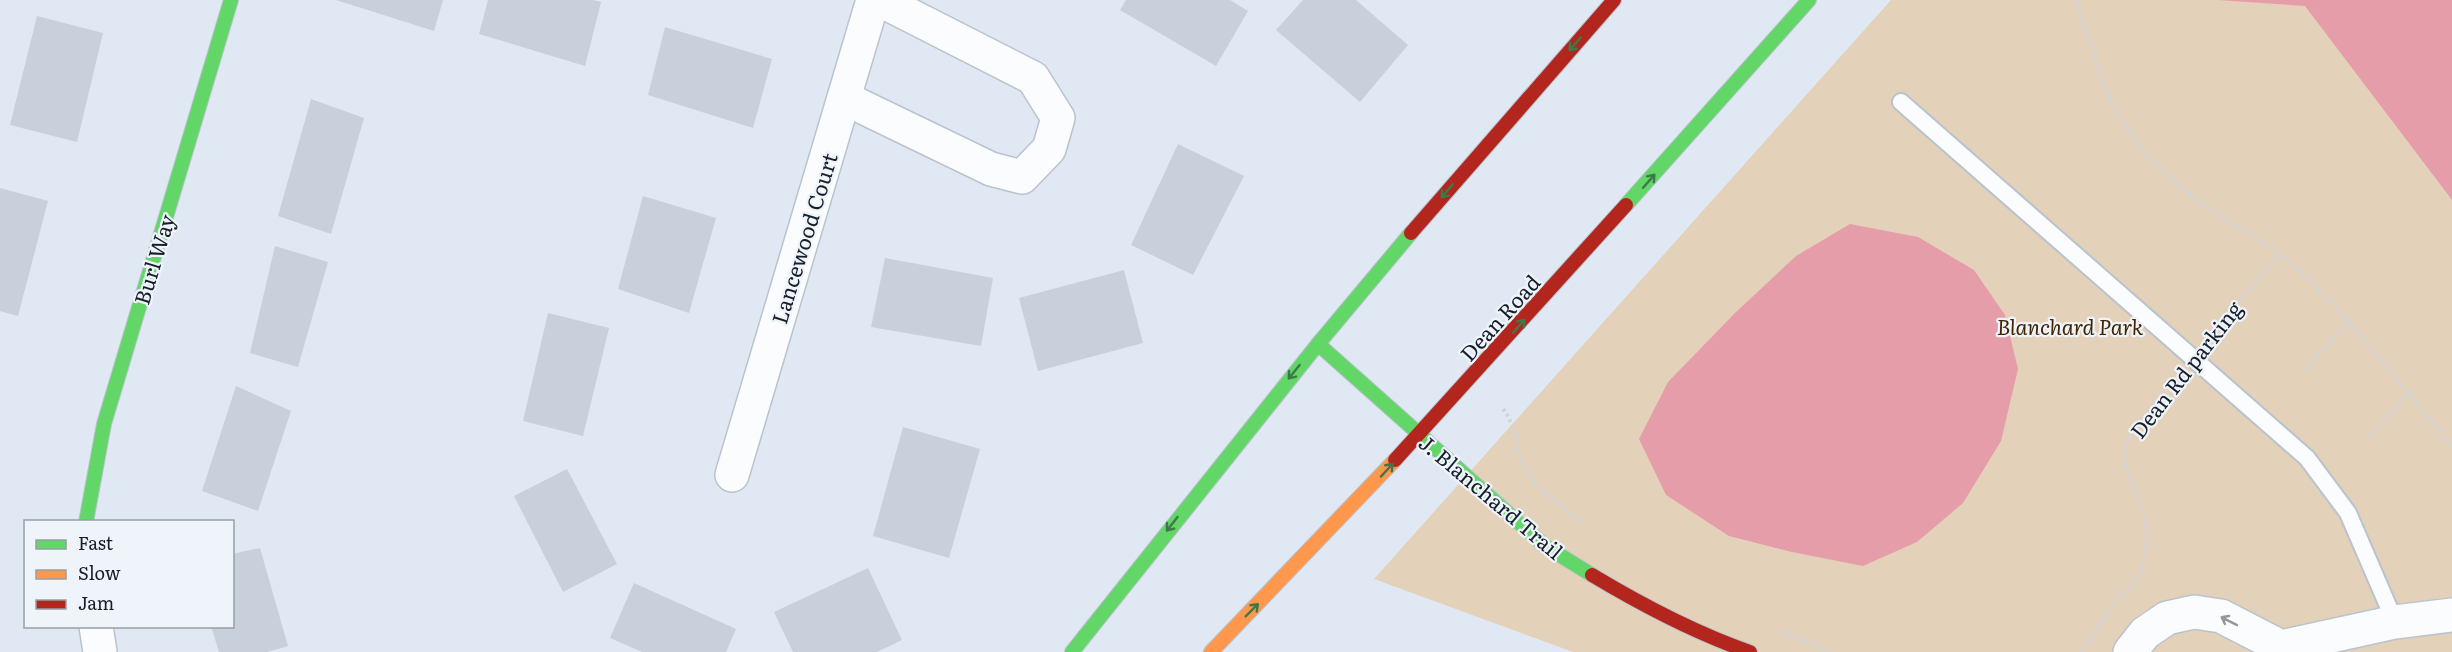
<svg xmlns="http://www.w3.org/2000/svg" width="2452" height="652" font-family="Literata,serif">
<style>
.green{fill:#e4d1b9}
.water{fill:#e69daa}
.building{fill:#c7d0db}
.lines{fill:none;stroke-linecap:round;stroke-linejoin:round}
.lane-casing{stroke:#bac3cd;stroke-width:20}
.street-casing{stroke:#bac3cd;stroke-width:36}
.fast-casing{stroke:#bac3cd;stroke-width:16}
.slow-casing{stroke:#bac3cd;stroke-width:16}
.jam-casing{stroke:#bac3cd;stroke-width:16}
.path{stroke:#d2d4d7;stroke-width:4;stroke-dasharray:3 3;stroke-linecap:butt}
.lane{stroke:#fafcfd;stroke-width:16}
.street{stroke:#fafcfd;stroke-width:33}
.fast{stroke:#63d668;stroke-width:14}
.slow{stroke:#ff974d;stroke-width:14}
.jam{stroke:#b3261e;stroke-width:14}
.oneway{stroke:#3c7a48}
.oneway2{stroke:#93989e}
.labels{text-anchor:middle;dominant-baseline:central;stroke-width:4.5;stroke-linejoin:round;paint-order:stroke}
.street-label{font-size:21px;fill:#151e29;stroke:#eff4fa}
.park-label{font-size:21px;font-style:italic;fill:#3f2500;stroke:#eff4fa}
</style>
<rect width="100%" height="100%" fill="#e0e9f3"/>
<polygon class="green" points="1891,0 2452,0 2452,652 1573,652 1374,579"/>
<g class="water">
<polygon points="2218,0 2452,0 2452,200 2305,6"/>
<polygon points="1850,224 1918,237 1974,270 2005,315 2018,369 2001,441 1963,503 1917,542 1863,566 1792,552 1729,536 1666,495 1639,439 1668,382 1735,313 1796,256"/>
</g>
<g class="building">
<polygon points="336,0 443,0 434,31"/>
<polygon points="488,0 593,0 601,2 585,66 479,34"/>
<polygon points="1126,0 1230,0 1248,11 1216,66 1120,10"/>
<polygon points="1303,0 1356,0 1408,45 1360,102 1276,30"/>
<polygon points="37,16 103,33 77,142 10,125"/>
<polygon points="665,27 772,59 753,128 648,95"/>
<polygon points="311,99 364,118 331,234 278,216"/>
<polygon points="1178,144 1244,176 1193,275 1131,245"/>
<polygon points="0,188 48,201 18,316 0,311"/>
<polygon points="643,196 716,218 689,313 618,289"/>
<polygon points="275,246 328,262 298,367 250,353"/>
<polygon points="885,258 993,278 981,346 871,327"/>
<polygon points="1124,270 1143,343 1038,371 1019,298"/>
<polygon points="548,313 609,328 583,436 523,421"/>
<polygon points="236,386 291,411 258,511 202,491"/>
<polygon points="903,427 980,449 949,558 873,536"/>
<polygon points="567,469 617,564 563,592 514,496"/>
<polygon points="260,548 288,646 267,652 219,652 211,626 232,626 232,554"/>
<polygon points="868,568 902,640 877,652 793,652 774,612"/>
<polygon points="634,583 736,629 726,652 642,652 610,638"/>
</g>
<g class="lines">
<g class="lane-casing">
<polyline id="lane" points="1901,102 2307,458 2348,513 2395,622"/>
</g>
<g class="street-casing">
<g id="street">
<polyline points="844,98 991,169 1022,177 1049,149 1058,118 1033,78 880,0"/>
<polyline points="732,475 873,0"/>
<polyline points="96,626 100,652"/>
<polyline points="2130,652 2145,633 2167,618 2194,612 2221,616 2281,647 2395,622 2452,615"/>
</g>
</g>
<g class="fast-casing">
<g id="fast">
<polyline points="1626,205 1809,0"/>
<polyline points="1318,344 1545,546 1592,575"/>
<polyline points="86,522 104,424 231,0"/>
<polyline points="1072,652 1318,344 1411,233"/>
</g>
</g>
<g class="slow-casing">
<polyline id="slow" points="1211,652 1395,460"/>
</g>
<g class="jam-casing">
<g id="jam">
<polyline points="1411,233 1614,0"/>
<polyline points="1395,460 1626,205"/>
<path d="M1592 575C1642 605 1695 633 1750 652"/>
</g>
</g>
<g class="path">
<polyline points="2076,0 2103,84 2117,112 2145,154 2170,178 2200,202 2261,241 2303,272 2349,322 2452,445"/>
<polyline points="2209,336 2279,254"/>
<polyline points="2305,369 2349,322"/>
<path d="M1503 409C1516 425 1515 443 1522 461 1533 487 1561 505 1582 522"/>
<polyline points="2371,435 2409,392"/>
<polyline points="1782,632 1832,652"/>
<path d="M2080 652C2093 639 2100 621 2111 607 2117 598 2126 591 2133 583 2147 563 2150 535 2143 512 2137 490 2121 470 2126 446 2129 430 2163 394 2174 379"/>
</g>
<use href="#lane" class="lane"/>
<use href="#street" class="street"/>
<use href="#fast" class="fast"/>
<use href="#slow" class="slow"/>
<use href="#jam" class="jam"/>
</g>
<defs><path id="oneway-shaft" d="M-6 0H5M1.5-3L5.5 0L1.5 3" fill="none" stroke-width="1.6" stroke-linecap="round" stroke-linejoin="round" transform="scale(1.5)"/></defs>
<g class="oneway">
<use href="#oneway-shaft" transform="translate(1575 44) rotate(131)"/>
<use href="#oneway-shaft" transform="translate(1649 181) rotate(-49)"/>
<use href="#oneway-shaft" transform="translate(1447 191) rotate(130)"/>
<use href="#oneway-shaft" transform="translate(1519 326) rotate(-48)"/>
<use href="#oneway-shaft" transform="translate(1294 372) rotate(129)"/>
<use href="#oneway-shaft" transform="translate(1387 470) rotate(-47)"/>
<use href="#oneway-shaft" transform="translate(1172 524) rotate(128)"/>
<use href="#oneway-shaft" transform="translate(1252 610) rotate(-45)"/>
</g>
<use class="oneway2" href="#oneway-shaft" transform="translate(2229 621) rotate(-153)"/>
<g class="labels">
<g class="street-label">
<text transform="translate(803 238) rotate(-73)">Lancewood Court</text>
<text transform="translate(153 259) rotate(-73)">Burl Way</text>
<text transform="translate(1499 317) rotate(-48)">Dean Road</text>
<text transform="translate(2185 369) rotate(-52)">Dean Rd parking</text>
<text transform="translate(1492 496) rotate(40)">J. Blanchard Trail</text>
</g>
<g class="park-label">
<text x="2070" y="325">Blanchard Park</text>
</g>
</g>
<rect x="24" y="520" width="210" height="108" fill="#eff4fa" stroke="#989ea6" stroke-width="1.5"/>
<rect x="36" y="540" width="30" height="9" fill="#63d668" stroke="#989ea6" stroke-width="1.5"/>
<text x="78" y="550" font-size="18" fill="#151e29">Fast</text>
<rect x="36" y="570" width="30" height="9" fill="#ff974d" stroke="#989ea6" stroke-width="1.5"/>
<text x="78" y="580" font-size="18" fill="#151e29">Slow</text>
<rect x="36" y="600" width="30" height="9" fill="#b3261e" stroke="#989ea6" stroke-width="1.5"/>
<text x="78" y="610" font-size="18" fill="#151e29">Jam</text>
</svg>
